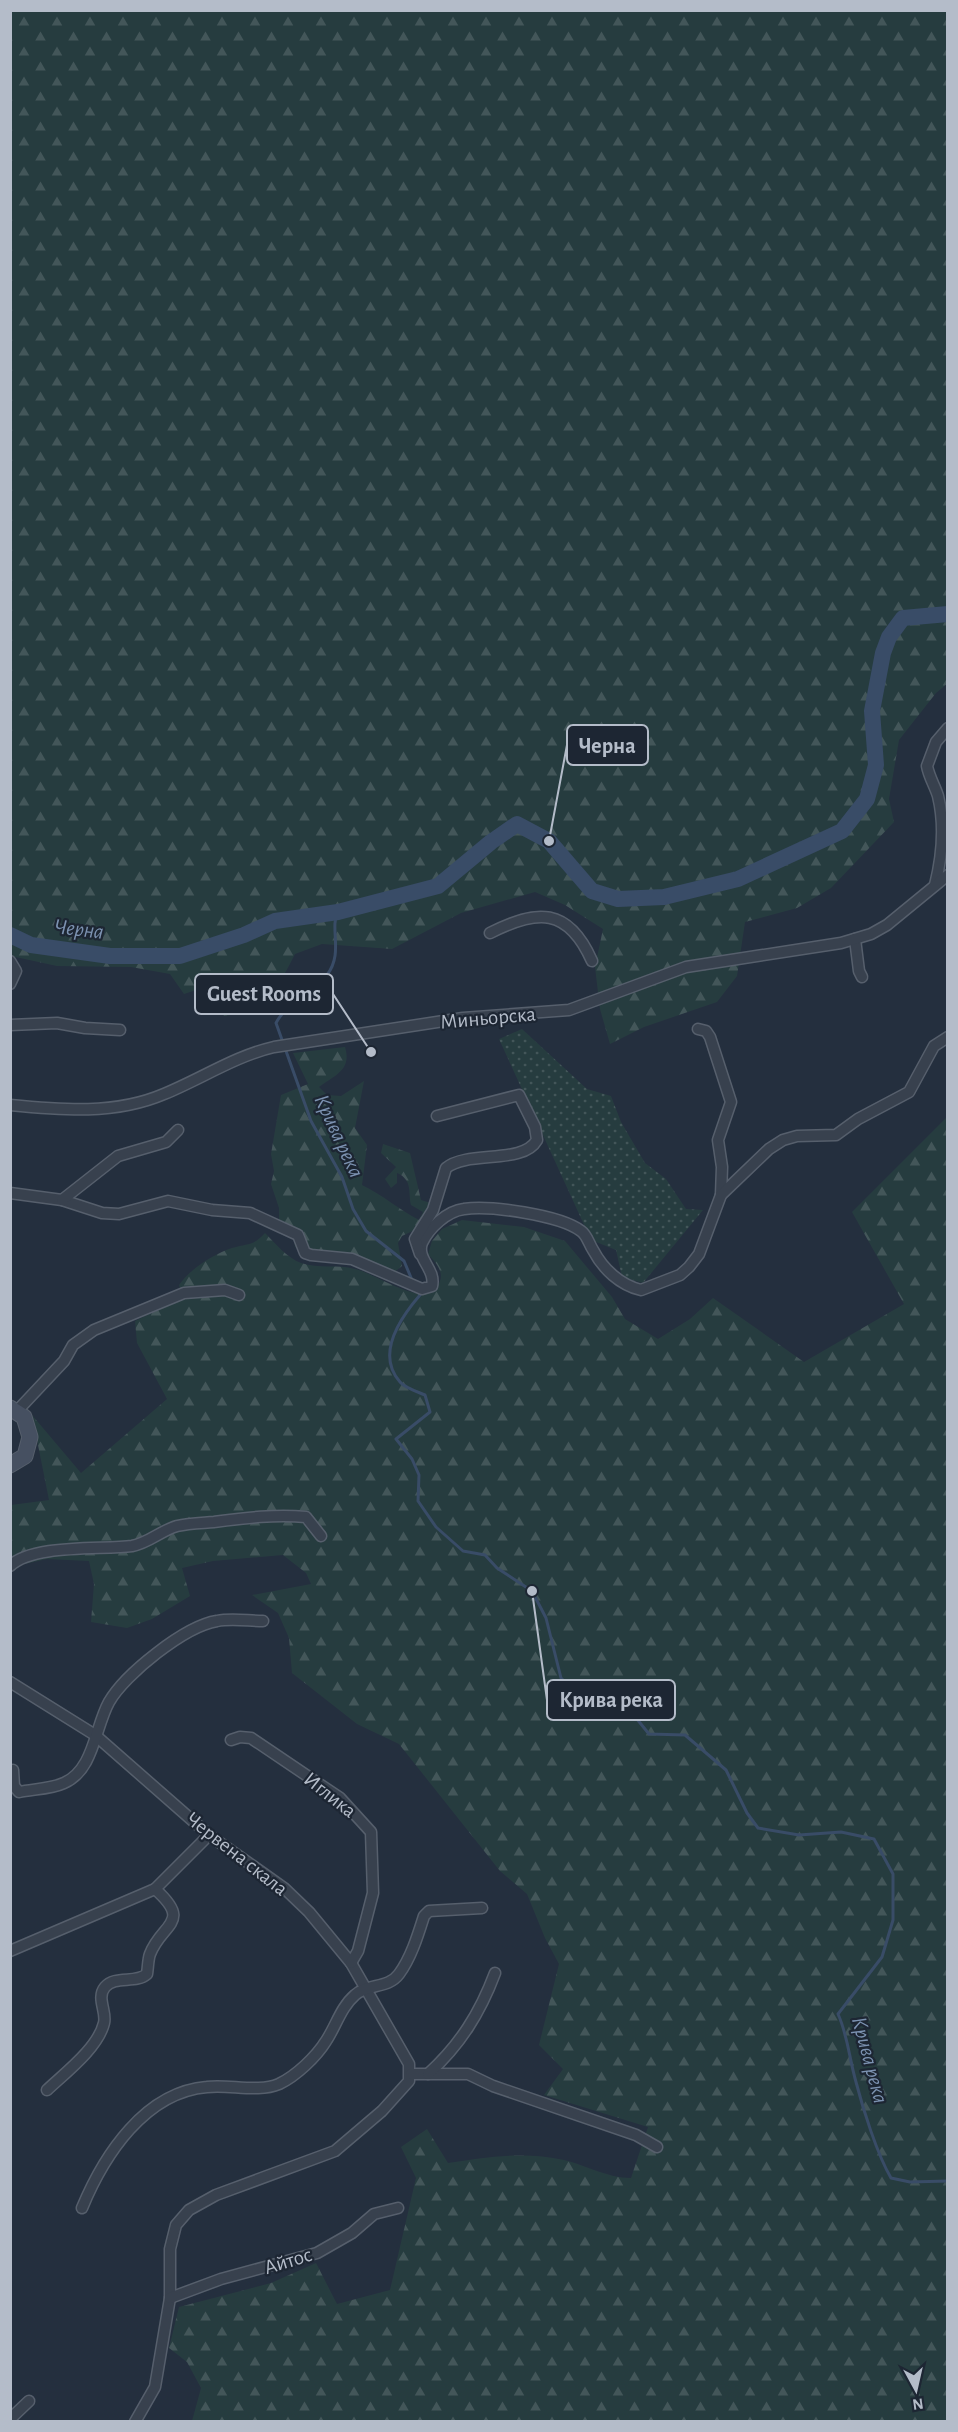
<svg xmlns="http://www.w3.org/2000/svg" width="958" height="2432" font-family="'Alegreya Sans',sans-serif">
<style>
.grass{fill:url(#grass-dots)}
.forest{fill:url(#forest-firs)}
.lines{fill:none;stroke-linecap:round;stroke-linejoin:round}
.stream{stroke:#394c67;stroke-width:3}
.river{stroke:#394c67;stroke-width:16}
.street-casing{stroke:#565f6c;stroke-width:13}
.secondary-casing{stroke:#565f6c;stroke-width:17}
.street{stroke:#38414e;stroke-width:10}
.secondary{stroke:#465061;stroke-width:15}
.labels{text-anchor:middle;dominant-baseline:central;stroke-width:4.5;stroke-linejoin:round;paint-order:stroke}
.street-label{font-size:21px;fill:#b4bcc9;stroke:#1d2633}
.water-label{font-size:22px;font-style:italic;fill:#7c92b1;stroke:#1d2633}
.leader{fill:none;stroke:#b4bcc9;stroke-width:2}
.callout-dot{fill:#b4bcc9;stroke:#1d2633;stroke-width:2}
.callout{fill:#1d2633;stroke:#b4bcc9;stroke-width:2}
.callout-label{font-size:22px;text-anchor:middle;font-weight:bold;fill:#b4bcc9}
</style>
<defs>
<pattern id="grass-dots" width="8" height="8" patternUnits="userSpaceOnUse" patternTransform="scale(1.5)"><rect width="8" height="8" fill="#263c3f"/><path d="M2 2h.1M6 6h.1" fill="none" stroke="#435659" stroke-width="1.8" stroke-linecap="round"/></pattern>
<pattern id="forest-firs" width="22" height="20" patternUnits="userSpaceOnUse" patternTransform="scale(1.5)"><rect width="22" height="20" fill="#263c3f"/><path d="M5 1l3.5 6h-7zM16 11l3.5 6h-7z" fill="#435659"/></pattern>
</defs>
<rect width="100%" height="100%" fill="#242f3e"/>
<polygon class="grass" points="522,1029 587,1089 611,1096 621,1122 645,1163 666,1179 686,1209 703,1210 643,1283 622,1277 616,1250 591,1240 499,1039"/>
<g class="forest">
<path d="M10 11H947V684L936 693 899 740 889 799 894 822 831 888 797 908 745 922 737 976 717 1002 644 1027 610 1044 600 1009 595 967 603 929 565 905 535 892 461 913 392 949 322 944 295 954C279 987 262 1011 224 1016L208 986 184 994 170 974 131 967 57 966 11 956Z"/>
<path d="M345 1047C352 1070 335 1075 319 1087L327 1095 341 1096 364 1081 355 1128 367 1145 362 1185C383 1195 398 1209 419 1220L423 1212 411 1205C408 1192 413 1180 397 1173V1183L391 1188 385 1179 396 1167 381 1153 383 1144 410 1153 421 1200 437 1205 438 1219 402 1236 398 1243 402 1266 392 1274 303 1253 295 1247 294 1238 279 1230V1208L271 1184 274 1171 271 1154 281 1095 308 1084 293 1053Z"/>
<path d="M947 1117V2421H192L201 2388 187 2362 169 2348 179 2307 271 2283 316 2263 337 2304 390 2290 416 2178 401 2147 427 2129 448 2163C487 2157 524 2151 564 2160 586 2165 607 2178 631 2178L648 2127 544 2095 563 2069 539 2045 559 1964 545 1938 527 1894 500 1871 399 1744 357 1724 292 1673 289 1638 278 1613 252 1595 311 1584 306 1573 283 1555 213 1561 182 1568 190 1596 152 1619 127 1628 91 1622 94 1584 89 1561 47 1559 16 1566 11 1563V1505L49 1500 32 1415 81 1473 167 1399 137 1343 135 1321 183 1298 179 1285C190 1269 214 1254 232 1248 248 1243 252 1247 265 1233 275 1243 287 1258 301 1263 319 1269 337 1264 355 1269 376 1273 430 1314 440 1281 444 1270 434 1261 428 1254L432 1241 442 1229 462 1220 524 1227 565 1241 612 1297 625 1319 658 1339 690 1319 713 1298 804 1362 904 1304 852 1212Z"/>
</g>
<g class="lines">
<g class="stream">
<path d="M338 912C329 928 344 953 327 975 312 995 289 999 276 1023L311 1121 342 1177 353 1209 366 1231 404 1261 412 1280"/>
<path d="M418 1292 420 1295C401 1317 375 1354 400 1382 405 1388 418 1392 425 1395L430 1412 396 1439 412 1459 419 1475 418 1501 436 1527 463 1551 485 1555 497 1568 532 1591 546 1618 561 1678 579 1696 602 1705 628 1708 649 1734 685 1735 726 1770 747 1813 758 1828 799 1835 841 1832 874 1839 893 1874V1920L882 1957 838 2014C848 2036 849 2058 856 2082 863 2109 877 2154 891 2178L910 2182 948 2181"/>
</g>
<polyline class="river" points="10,935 31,945 110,956 180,956 244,935 275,921 338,912 438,886 491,842 517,824 549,841 592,891 618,899 664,897 738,879 842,831 867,799 876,765 872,711 883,653 889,637 903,618 948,614"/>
<g class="street-casing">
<g id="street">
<path d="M935 885C942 857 945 825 938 796 935 786 929 777 927 766L936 742 948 728"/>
<path d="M490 933C537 909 568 907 592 961"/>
<polyline points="855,939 859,971 862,977"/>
<polyline points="10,961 16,971 10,984"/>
<polyline points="10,1025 57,1023 85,1028 120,1030"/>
<polyline points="698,1029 706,1031 710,1037 731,1102 718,1140 722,1167 721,1195"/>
<path d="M10 1105C62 1110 115 1115 164 1094 201 1079 235 1056 274 1047L463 1018 569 1010 686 967 841 943 871 934 887 925 948 875"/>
<path d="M10 1193 62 1200 102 1213 119 1214 168 1201 212 1210 250 1213 298 1235 305 1253 311 1255 352 1259 422 1289 432 1286C436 1269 416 1259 422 1243 429 1228 447 1211 464 1209 489 1205 560 1215 581 1231 587 1235 589 1244 593 1250 603 1269 620 1285 641 1290L680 1275 689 1267 699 1254 721 1195 769 1149 783 1140 797 1136 836 1135 858 1119 909 1092 934 1046 948 1037"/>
<polyline points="62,1200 118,1156 166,1142 178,1130"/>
<path d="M420 1254 415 1239 433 1210 446 1168C468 1150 523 1165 537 1140L535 1127 519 1095 437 1116"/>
<polyline points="17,1411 64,1361 73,1345 94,1330 184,1293 225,1290 239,1295"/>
<path d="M10 1566C33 1544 101 1550 132 1546 149 1543 160 1531 177 1526 189 1523 202 1523 214 1522 245 1518 275 1514 306 1517L321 1536"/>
<polyline points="10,1682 95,1735 209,1835 284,1888 309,1912 351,1963 409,2064 409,2081 382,2111 335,2151 216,2195 189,2210 176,2225 170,2249 170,2298 155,2387 135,2422"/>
<polyline points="231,1740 240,1737 251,1738 340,1798 371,1832 373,1893 358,1951 351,1963"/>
<path d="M13 1770 14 1786 19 1792C33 1789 51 1789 64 1783 94 1770 95 1727 109 1702 125 1674 185 1626 217 1621 232 1618 248 1621 263 1621"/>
<polyline points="10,1951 155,1889 209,1835"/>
<polyline points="411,2074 468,2074 493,2086 636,2135 657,2147"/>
<path d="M428 2074C460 2045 480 2013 495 1973"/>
<path d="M47 2090C65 2073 98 2048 104 2023 107 2012 96 1998 105 1987 115 1975 136 1984 147 1974 148 1968 148 1959 150 1954 162 1923 193 1923 155 1889"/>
<path d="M82 2208C104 2155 145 2092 207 2087 229 2084 258 2093 279 2084 296 2076 316 2057 326 2041 336 2026 341 2007 355 1995 368 1983 388 1989 399 1974 411 1958 418 1935 424 1916L429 1911 482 1908"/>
<polyline points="170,2298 221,2279 317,2253 352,2233 374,2214 398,2208"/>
<polyline points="10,2419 29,2401"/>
</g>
</g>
<g class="secondary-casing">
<polyline id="secondary" points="10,1408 24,1417 30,1437 25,1456 10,1465"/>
</g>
<use href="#street" class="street"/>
<use href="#secondary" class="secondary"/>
</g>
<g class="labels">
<g class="street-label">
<text transform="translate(488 1018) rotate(-5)">Миньорска</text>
<text transform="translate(330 1795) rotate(38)">Иглика</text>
<text transform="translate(237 1854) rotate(38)">Червена скала</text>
<text transform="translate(288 2261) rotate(-17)">Айтос</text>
</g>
<g class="water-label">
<text transform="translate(79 929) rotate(7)">Черна</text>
<text transform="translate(339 1136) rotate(65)">Крива река</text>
<text transform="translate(870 2060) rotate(75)">Крива река</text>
</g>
</g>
<path class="leader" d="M549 841L567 745M371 1052L333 994M532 1591L547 1700"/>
<g class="callout-dot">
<circle cx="549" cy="841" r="6"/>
<circle cx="371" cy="1052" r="6"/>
<circle cx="532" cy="1591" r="6"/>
</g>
<g class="callout">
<rect x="567" y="725" width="81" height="40" rx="6"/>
<rect x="195" y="974" width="138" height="40" rx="6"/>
<rect x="547" y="1680" width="128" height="40" rx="6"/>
</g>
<g class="callout-label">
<text x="607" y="753">Черна</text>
<text x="264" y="1001">Guest Rooms</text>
<text x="611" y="1707">Крива река</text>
</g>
<rect width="958" height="2432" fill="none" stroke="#b4bcc9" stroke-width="24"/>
<g transform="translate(916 2390) rotate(172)" stroke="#1d2633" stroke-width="4.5" paint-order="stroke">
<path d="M0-4.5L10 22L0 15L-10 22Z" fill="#b4bcc9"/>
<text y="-9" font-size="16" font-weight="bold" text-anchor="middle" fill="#b4bcc9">N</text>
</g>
</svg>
